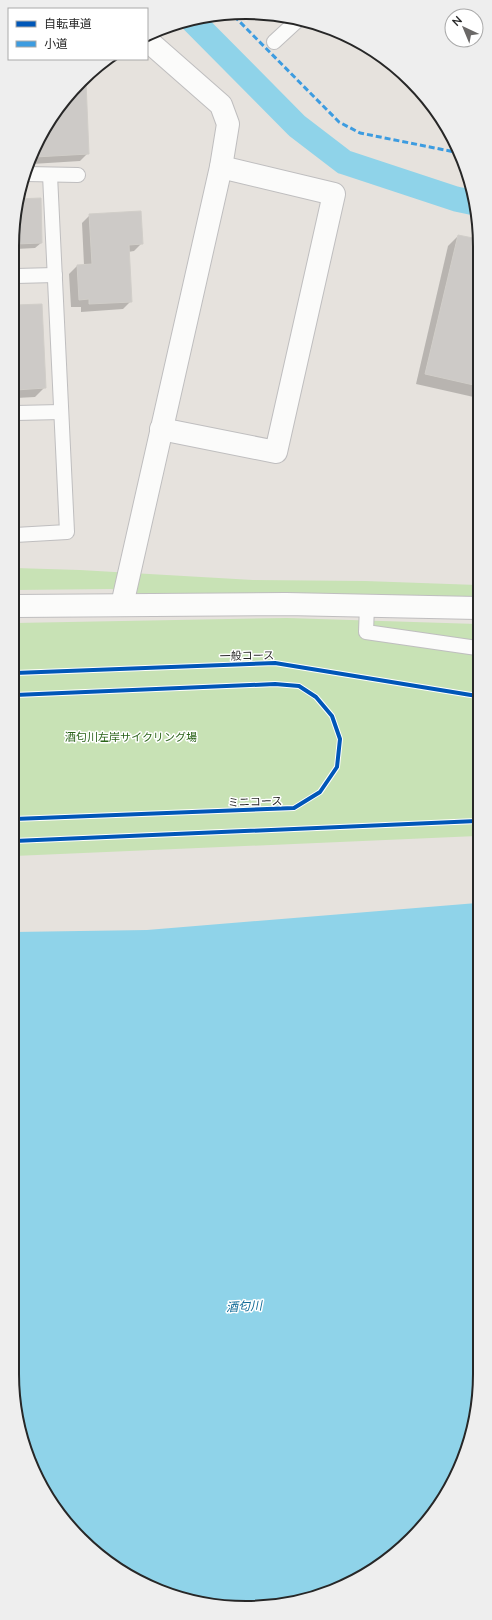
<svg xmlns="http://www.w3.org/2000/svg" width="492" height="1620" font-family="Lato,'Noto Sans JP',sans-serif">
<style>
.green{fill:#c8e2b5}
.water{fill:#8fd3e9}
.shadow{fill:#0003}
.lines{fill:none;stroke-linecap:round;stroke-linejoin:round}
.canal{stroke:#8fd3e9;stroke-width:25}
.building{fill:#cdcac7;stroke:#d1cec9}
.lane-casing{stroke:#bfbebf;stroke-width:16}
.street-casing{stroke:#bfbebf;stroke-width:24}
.lane{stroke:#fbfbfa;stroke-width:14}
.street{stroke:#fbfbfa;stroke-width:22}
.quiet{stroke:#3d9ce0;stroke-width:3;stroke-dasharray:6 3;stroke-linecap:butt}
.cycleway-casing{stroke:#fff;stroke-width:6}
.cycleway{stroke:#0057b8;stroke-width:4}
.labels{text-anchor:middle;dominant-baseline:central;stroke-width:3;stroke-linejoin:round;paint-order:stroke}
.street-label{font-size:11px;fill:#272727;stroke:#fff}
.park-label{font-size:11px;fill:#2a6319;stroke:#fff}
.water-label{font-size:12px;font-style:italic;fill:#0d6996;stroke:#fff}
.rim{fill:none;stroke:#272727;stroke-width:2}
</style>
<rect width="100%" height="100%" fill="#e6e2dd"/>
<g class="green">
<polygon points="15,568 80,570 253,580 365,581 477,585 477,600 149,595 111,589 15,590"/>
<polygon points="287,618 477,624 477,836 14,856 15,623"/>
</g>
<polygon class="water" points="477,903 475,1420 441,1504 388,1560 307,1600 216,1606 142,1584 70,1528 30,1463 12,1374 14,932 147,930"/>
<g class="shadow">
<polygon points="85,83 88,153 80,161 32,164 52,116"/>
<polygon points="40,199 41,243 35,248 16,249 17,200"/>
<polygon points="90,215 142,243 134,251 128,252 131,301 123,309 81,312 81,307 71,307 69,274 77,266 84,265 82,223"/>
<polygon points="458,236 478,240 478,398 416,384 448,246"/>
<polygon points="16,306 45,387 35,397 16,398"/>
</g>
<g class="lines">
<polyline class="canal" points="192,20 297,126 344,162 456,199 475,203"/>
</g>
<g class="building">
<polygon points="86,82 89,154 35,157 52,116"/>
<polygon points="41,198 42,243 16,244 17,199"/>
<polygon points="141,211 143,244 129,245 132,302 89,304 89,299 79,300 77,265 92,264 89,214"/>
<polygon points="458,235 478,239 478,386 425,374"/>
<polygon points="42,304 46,388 16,390 16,305"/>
</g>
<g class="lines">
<g class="lane-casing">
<g id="lane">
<polyline points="274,42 299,19"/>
<polyline points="27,174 78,175"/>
<polyline points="16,276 55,275"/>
<polyline points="16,413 61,412"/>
<polyline points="15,535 67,532 50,175"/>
<polyline points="367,606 366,632 477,648"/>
</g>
</g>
<g class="street-casing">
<g id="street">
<polyline points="161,429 276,452 334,194 221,167"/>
<polyline points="122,605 221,167 228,124 221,105 147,40"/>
<polyline points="15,606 286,604 477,608"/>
</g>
</g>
<use href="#lane" class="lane"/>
<use href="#street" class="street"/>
<polyline class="quiet" points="234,16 339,122 360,133 460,153"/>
<g class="cycleway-casing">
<g id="cycleway">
<polyline points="15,673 275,663 477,696"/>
<polyline points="14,819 294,808 320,792 337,767 340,739 332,716 316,697 299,686 275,684 15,695"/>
<polyline points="14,841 477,821"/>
</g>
</g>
<use href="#cycleway" class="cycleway"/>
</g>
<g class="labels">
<g class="street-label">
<text transform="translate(247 655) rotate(-1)">一般コース</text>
<text transform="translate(255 801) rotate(-2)">ミニコース</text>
</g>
<g class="park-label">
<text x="131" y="736">酒匂川左岸サイクリング場</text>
</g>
<g class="water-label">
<text transform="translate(244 1306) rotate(-3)">酒匂川</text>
</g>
</g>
<path d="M0 0H492V1620H0ZM246 19H246A227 227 0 0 1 473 246V1374A227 227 0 0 1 246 1601H246A227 227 0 0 1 19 1374V246A227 227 0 0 1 246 19Z" fill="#eee" fill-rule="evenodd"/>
<path class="rim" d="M246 19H246A227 227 0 0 1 473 246V1374A227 227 0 0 1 246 1601H246A227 227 0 0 1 19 1374V246A227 227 0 0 1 246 19Z"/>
<rect x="8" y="8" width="140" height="52" fill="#ffffff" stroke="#a9a9a9"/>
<rect x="16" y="21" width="20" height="6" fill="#0057b8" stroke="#a9a9a9"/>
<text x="44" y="28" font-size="12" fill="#272727">自転車道</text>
<rect x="16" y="41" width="20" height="6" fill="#3d9ce0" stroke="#a9a9a9"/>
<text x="44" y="48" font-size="12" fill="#272727">小道</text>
<g transform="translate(464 28) rotate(316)"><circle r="19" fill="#ffffff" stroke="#a9a9a9"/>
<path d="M0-3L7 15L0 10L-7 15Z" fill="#6a6867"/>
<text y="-6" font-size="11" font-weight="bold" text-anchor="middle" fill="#272727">N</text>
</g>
</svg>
